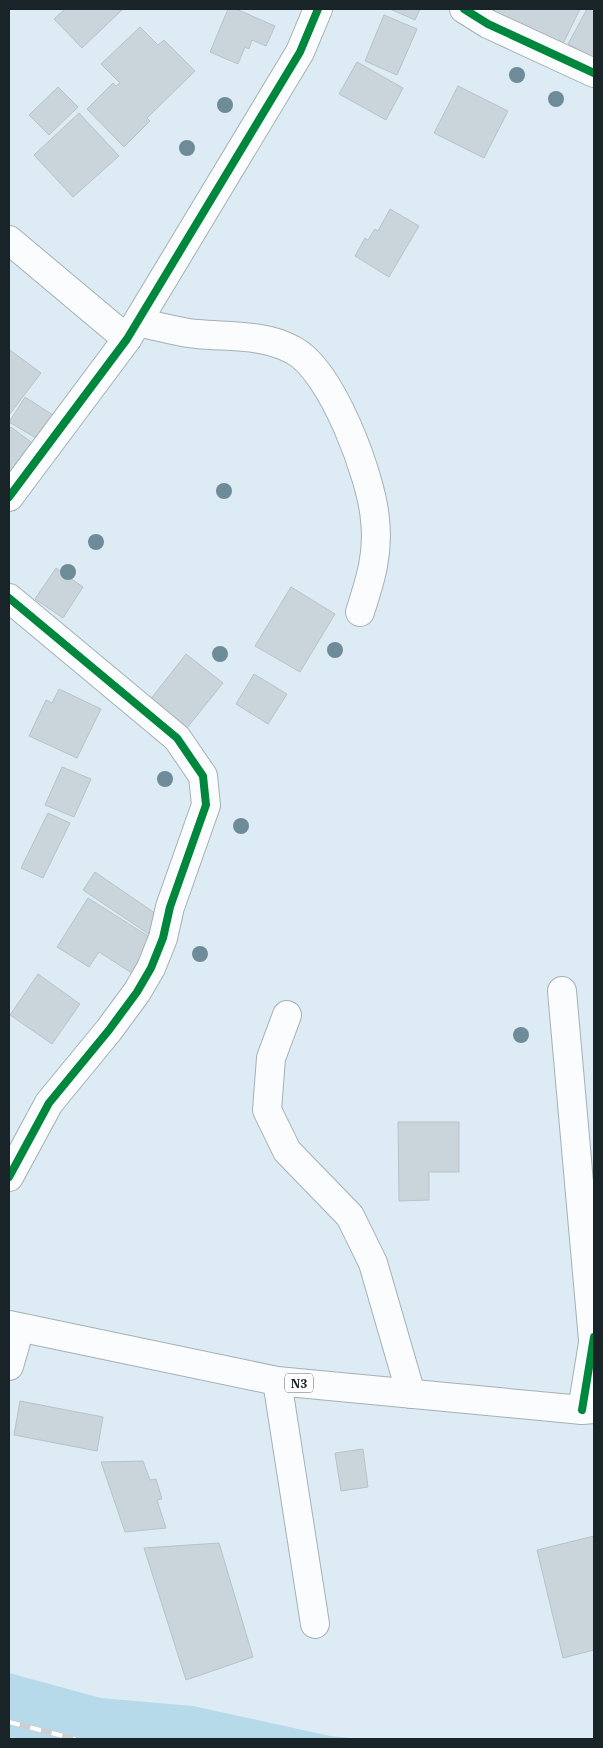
<svg xmlns="http://www.w3.org/2000/svg" width="603" height="1748" font-family="'IBM Plex Serif',serif">
<style>
.green{fill:#b6daea}
.building{fill:#c9d5db;stroke:#b7c3c9}
.lines{fill:none;stroke-linecap:round;stroke-linejoin:round}
.minor-casing{stroke:#a4b0b6;stroke-width:30}
.highway-casing{stroke:#a4b0b6;stroke-width:30}
.minor{stroke:#fafcfd;stroke-width:28}
.highway{stroke:#fafcfd;stroke-width:28}
.rail-casing{stroke:#cbcfd1;stroke-width:5.5}
.rail{stroke:#fff;stroke-width:4;stroke-dasharray:11;stroke-linecap:butt}
.cycleway-casing{stroke:#fff;stroke-width:11}
.cycleway{stroke:#00873e;stroke-width:8}
.tree{fill:#6d8b98}
.labels{text-anchor:middle;dominant-baseline:central;stroke-width:4;stroke-linejoin:round;paint-order:stroke}
.shield{fill:#fff;stroke:#5e6669;stroke-width:1}
.shield-label{font-size:12px;font-weight:bold;fill:#192429}
</style>
<rect width="100%" height="100%" fill="#ddecf4"/>
<polygon class="green" points="9,1673 101,1698 193,1706 330,1736 361,1739 9,1739"/>
<g class="building">
<polygon points="65,9 120,9 122,10 82,48 54,19"/>
<polygon points="228,9 236,9 275,26 266,46 252,40 249,49 245,47 238,64 210,52"/>
<polygon points="390,9 420,9 415,20"/>
<polygon points="485,9 580,9 559,52"/>
<polygon points="587,9 594,9 594,58 568,44"/>
<polygon points="384,15 417,29 397,75 365,61"/>
<polygon points="140,27 158,45 164,40 195,71 147,118 150,121 124,147 87,109 113,83 116,86 120,83 101,64"/>
<polygon points="357,62 403,88 386,120 339,94"/>
<polygon points="458,86 508,111 484,158 434,133"/>
<polygon points="58,87 78,107 49,135 29,115"/>
<polygon points="79,113 119,156 73,197 34,155"/>
<polygon points="390,209 419,226 389,277 355,256 365,238 368,240 375,229 378,231"/>
<polygon points="10,350 41,373 9,415 9,351"/>
<polygon points="25,397 56,417 41,441 9,422"/>
<polygon points="11,427 39,448 9,486 9,429"/>
<polygon points="56,568 83,587 63,618 35,599"/>
<polygon points="291,587 335,614 300,672 255,646"/>
<polygon points="186,654 223,683 186,729 150,700"/>
<polygon points="254,674 287,694 268,724 236,704"/>
<polygon points="59,689 101,709 77,758 29,736 46,700 52,703"/>
<polygon points="62,767 91,779 74,817 45,805"/>
<polygon points="48,813 70,823 43,878 21,868"/>
<polygon points="95,872 165,920 153,937 83,890"/>
<polygon points="88,898 159,943 138,977 99,952 89,967 57,947"/>
<polygon points="38,974 80,1004 52,1044 10,1015"/>
<polygon points="398,1122 459,1122 459,1172 429,1172 429,1200 399,1201"/>
<polygon points="20,1401 103,1417 97,1451 14,1435"/>
<polygon points="363,1449 368,1487 341,1491 335,1453"/>
<polygon points="143,1461 150,1480 156,1479 162,1499 157,1500 166,1528 125,1532 101,1462"/>
<polygon points="594,1536 594,1650 563,1658 537,1550"/>
<polygon points="219,1543 253,1657 186,1680 144,1548"/>
</g>
<g class="lines">
<g class="minor-casing">
<g id="minor">
<polyline points="464,9 488,24 594,73"/>
<polyline points="9,240 127,339"/>
<path d="M138 322C157 326 177 332 197 334 230 337 264 334 293 350 332 370 372 478 375 520 379 554 370 581 360 612"/>
<polyline points="9,497 127,339 300,52 318,9"/>
<polyline points="9,598 177,738 203,776 206,805 170,907 163,938 151,968 137,992 109,1030 49,1103 9,1177"/>
<polyline points="562,991 593,1340"/>
<polyline points="287,1015 271,1058 267,1110 287,1151 350,1216 373,1263 411,1394"/>
<polyline points="9,1366 20,1328"/>
<polyline points="277,1381 315,1624"/>
<polyline points="582,1410 594,1337"/>
</g>
</g>
<g class="highway-casing">
<polyline id="highway" points="9,1325 277,1381 582,1410 594,1409"/>
</g>
<use href="#minor" class="minor"/>
<use href="#highway" class="highway"/>
<g class="rail-casing">
<polyline id="rail" points="9,1722 75,1739"/>
</g>
<use href="#rail" class="rail"/>
<g class="cycleway-casing">
<g id="cycleway">
<polyline points="464,9 488,24 594,73"/>
<polyline points="9,497 127,339 300,52 318,9"/>
<polyline points="9,598 177,738 203,776 206,805 170,907 163,938 151,968 137,992 109,1030 49,1103 9,1177"/>
<polyline points="582,1410 594,1337"/>
</g>
</g>
<use href="#cycleway" class="cycleway"/>
</g>
<g class="tree">
<circle cx="517" cy="75" r="8"/>
<circle cx="556" cy="99" r="8"/>
<circle cx="225" cy="105" r="8"/>
<circle cx="187" cy="148" r="8"/>
<circle cx="224" cy="491" r="8"/>
<circle cx="96" cy="542" r="8"/>
<circle cx="68" cy="572" r="8"/>
<circle cx="335" cy="650" r="8"/>
<circle cx="220" cy="654" r="8"/>
<circle cx="165" cy="779" r="8"/>
<circle cx="241" cy="826" r="8"/>
<circle cx="200" cy="954" r="8"/>
<circle cx="521" cy="1035" r="8"/>
</g>
<g class="labels">
<rect class="shield" x="285" y="1373.5" width="28" height="19" rx="4"/>
<g class="shield-label">
<text x="299" y="1383">N3</text>
</g>
</g>
<rect width="603" height="1748" fill="none" stroke="#192429" stroke-width="20"/>
</svg>
